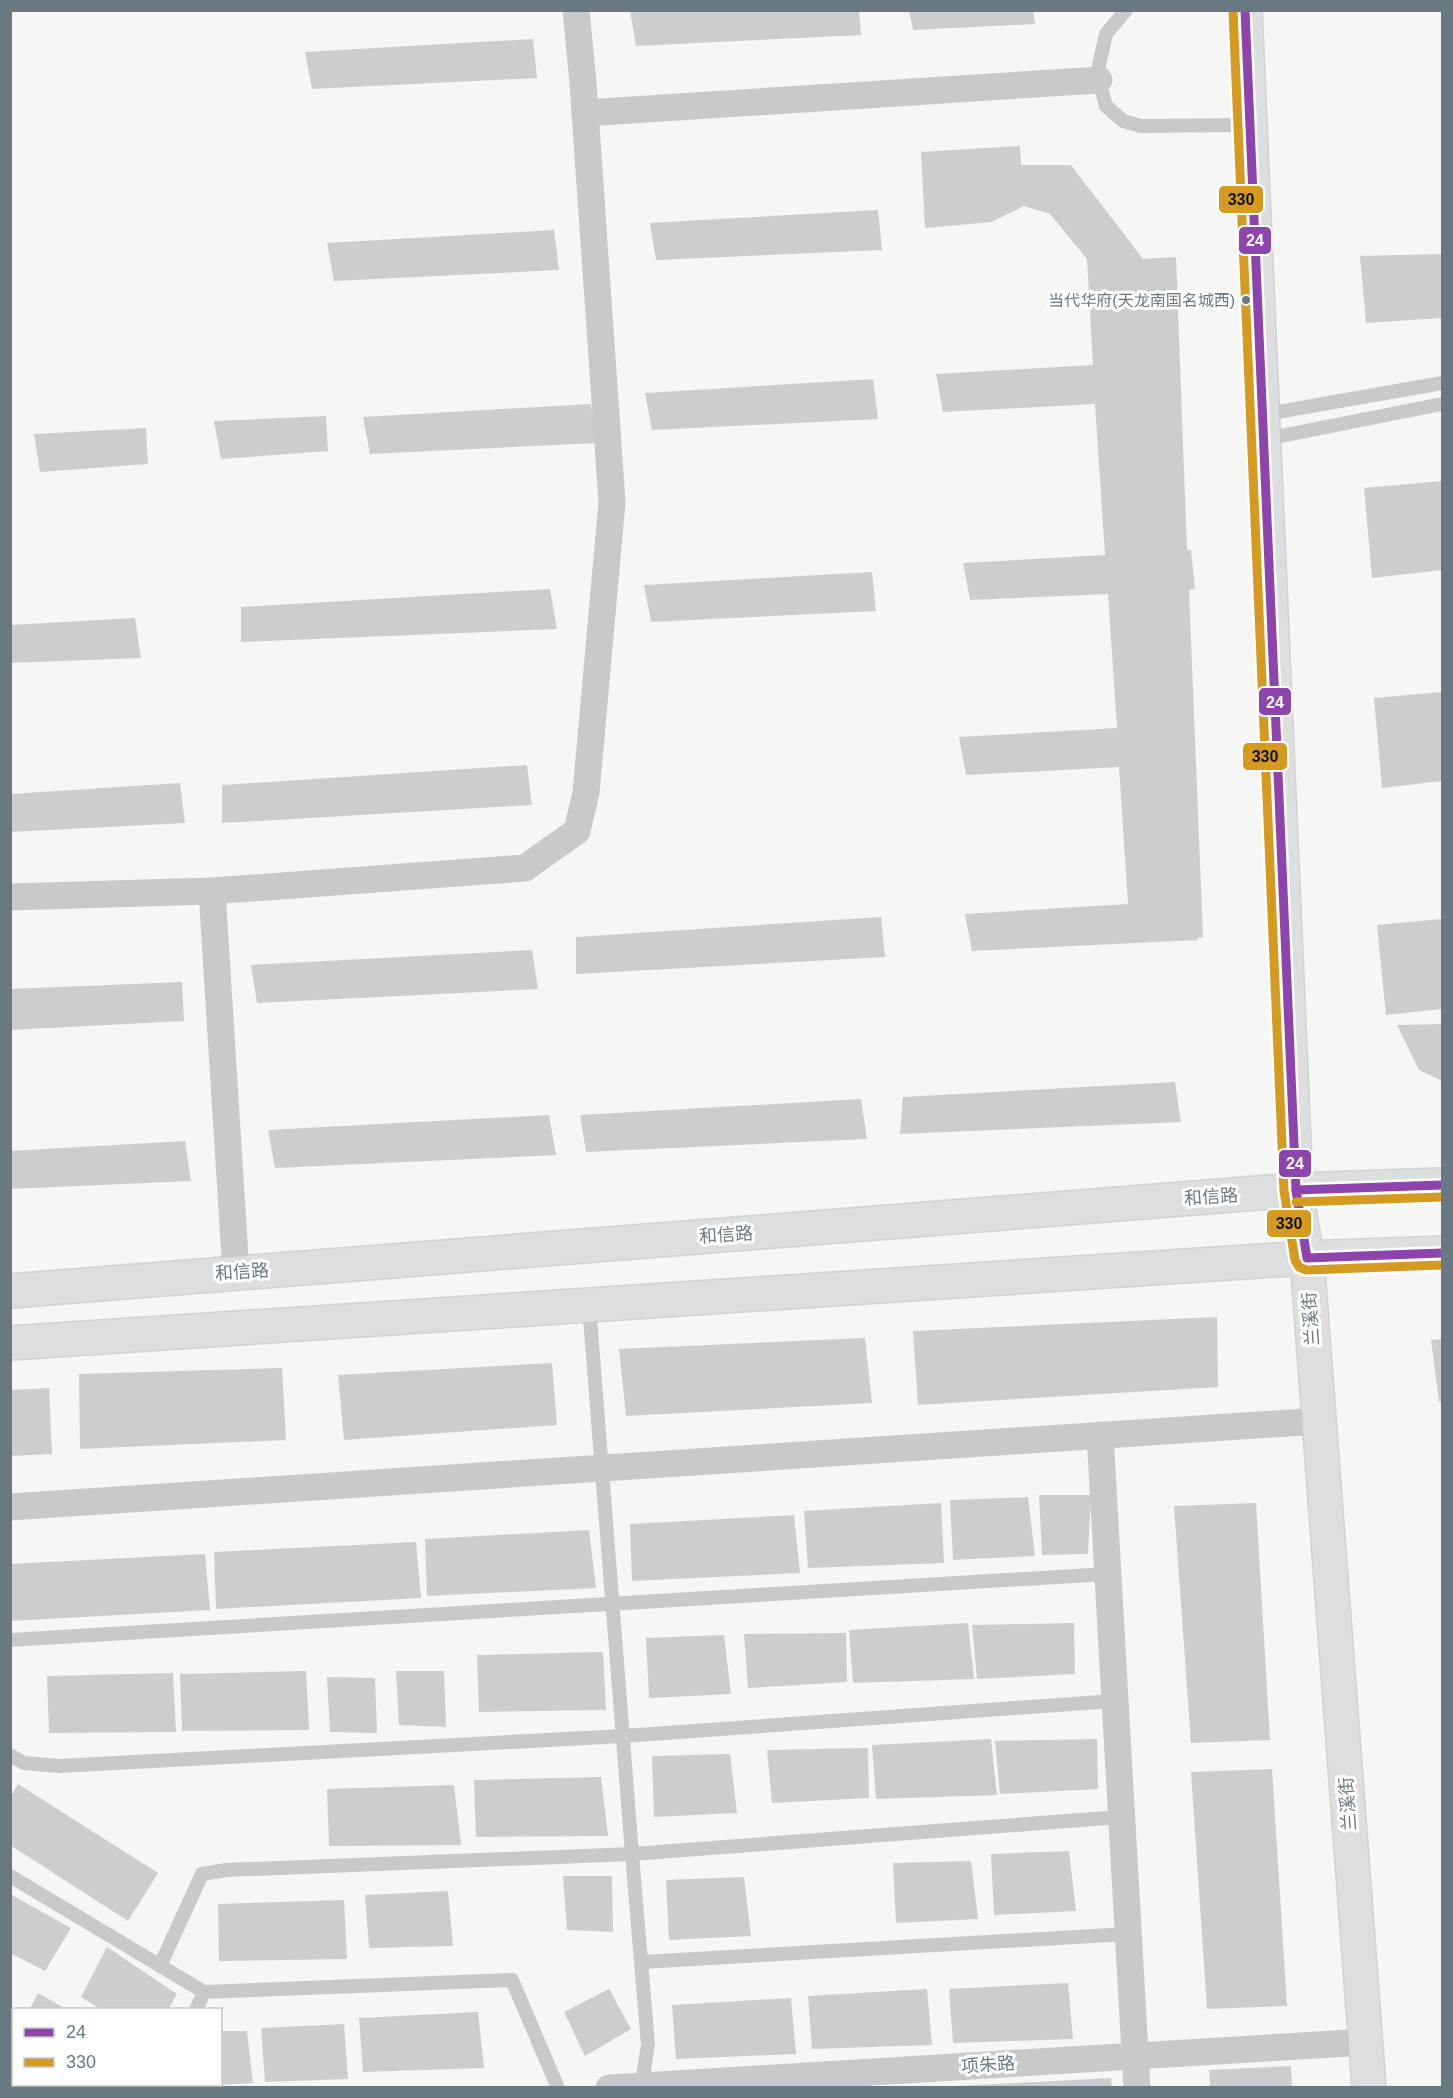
<svg xmlns="http://www.w3.org/2000/svg" width="1453" height="2098" font-family="Helvetica,'Noto Sans SC',sans-serif">
<style>
.building{fill:#cccece}
.lines{fill:none;stroke-linecap:round;stroke-linejoin:round}
.secondary-casing{stroke:#d2d3d3;stroke-width:36}
.lane{stroke:#c8caca;stroke-width:14}
.street{stroke:#c8caca;stroke-width:27}
.secondary{stroke:#dddedf;stroke-width:33}
.bus-1-casing{stroke:#fff;stroke-width:14}
.bus-2-casing{stroke:#fff;stroke-width:14}
.bus-1{stroke:#8e44ad;stroke-width:9}
.bus-2{stroke:#d49b20;stroke-width:9}
.bus-dot{fill:#697982;stroke:#fff;stroke-width:2}
.labels{text-anchor:middle;dominant-baseline:central;stroke-width:6;stroke-linejoin:round;paint-order:stroke}
.bus-label{font-size:16px;fill:#697982;stroke:#fff;text-anchor:end}
.street-label{font-size:18px;fill:#697982;stroke:#fff}
.line-badge{stroke:#fff;stroke-width:2}
.badge-label{font-size:16px;text-anchor:middle;font-weight:bold;fill:#fff}
.pale-badge-label{font-size:16px;text-anchor:middle;font-weight:bold;fill:#111}
</style>
<rect width="100%" height="100%" fill="#f6f6f5"/>
<g class="building">
<polygon points="630,10 859,10 861,35 636,46"/>
<polygon points="909,10 1033,10 1035,24 913,30"/>
<polygon points="533,39 537,78 312,89 305,52"/>
<polygon points="1020,146 1021,165 1071,165 1143,259 1176,257 1187,550 1191,550 1195,589 1189,590 1203,937 1197,938 1198,940 972,951 965,914 1128,904 1119,767 966,775 959,737 1117,728 1108,594 970,600 963,563 1105,555 1095,404 943,412 936,374 1093,365 1087,259 1050,214 1024,206 991,222 925,228 921,152"/>
<polygon points="878,210 882,250 656,260 650,223"/>
<polygon points="554,230 559,270 334,281 327,243"/>
<polygon points="1442,254 1442,318 1366,323 1360,256"/>
<polygon points="873,379 878,419 652,430 645,393"/>
<polygon points="591,404 596,443 370,454 363,417"/>
<polygon points="326,416 328,451 221,459 214,421"/>
<polygon points="146,428 148,464 40,472 34,434"/>
<polygon points="1442,481 1442,570 1372,578 1364,488"/>
<polygon points="872,572 876,611 651,622 644,585"/>
<polygon points="550,589 557,629 241,642 241,607"/>
<polygon points="135,618 141,658 10,663 10,625"/>
<polygon points="1442,692 1442,781 1382,788 1374,698"/>
<polygon points="527,765 532,805 222,823 222,785"/>
<polygon points="180,783 185,823 10,832 10,794"/>
<polygon points="881,917 885,957 576,974 576,937"/>
<polygon points="1442,919 1442,1009 1386,1015 1377,925"/>
<polygon points="532,950 538,989 257,1003 251,965"/>
<polygon points="182,982 184,1021 10,1030 10,989"/>
<polygon points="1442,1024 1442,1081 1419,1070 1397,1025"/>
<polygon points="1175,1082 1181,1122 900,1134 903,1097"/>
<polygon points="861,1099 867,1139 586,1152 580,1115"/>
<polygon points="549,1115 556,1155 275,1168 268,1130"/>
<polygon points="185,1141 191,1181 10,1189 10,1151"/>
<polygon points="1217,1317 1218,1387 918,1405 913,1331"/>
<polygon points="865,1338 872,1403 626,1416 619,1349"/>
<polygon points="1442,1339 1442,1402 1439,1402 1431,1340"/>
<polygon points="552,1363 557,1425 344,1440 338,1375"/>
<polygon points="282,1368 286,1440 80,1449 79,1374"/>
<polygon points="49,1388 52,1454 10,1456 10,1390"/>
<polygon points="1039,1495 1091,1495 1088,1554 1042,1555"/>
<polygon points="1028,1497 1035,1556 953,1560 950,1500"/>
<polygon points="941,1503 944,1563 808,1568 804,1511"/>
<polygon points="1256,1503 1270,1740 1191,1743 1174,1506"/>
<polygon points="794,1515 800,1573 632,1581 630,1524"/>
<polygon points="589,1530 596,1588 427,1596 425,1539"/>
<polygon points="416,1542 421,1598 216,1609 214,1552"/>
<polygon points="205,1554 210,1610 10,1621 10,1564"/>
<polygon points="968,1623 974,1679 853,1683 849,1630"/>
<polygon points="1074,1623 1075,1674 977,1679 972,1625"/>
<polygon points="846,1633 847,1682 748,1688 744,1634"/>
<polygon points="724,1635 731,1694 649,1698 646,1638"/>
<polygon points="603,1652 606,1710 479,1712 477,1655"/>
<polygon points="306,1671 309,1730 182,1731 180,1674"/>
<polygon points="396,1671 444,1671 446,1727 399,1725"/>
<polygon points="173,1673 176,1732 49,1733 47,1676"/>
<polygon points="327,1677 375,1678 377,1733 330,1732"/>
<polygon points="991,1739 997,1795 876,1799 872,1745"/>
<polygon points="1097,1739 1098,1789 1000,1794 995,1741"/>
<polygon points="868,1748 869,1798 772,1803 767,1750"/>
<polygon points="730,1754 737,1813 654,1817 652,1756"/>
<polygon points="1272,1769 1287,2006 1207,2009 1191,1772"/>
<polygon points="601,1777 608,1836 476,1837 474,1780"/>
<polygon points="18,1784 158,1873 128,1921 10,1845 10,1798"/>
<polygon points="454,1785 461,1845 329,1846 327,1789"/>
<polygon points="1069,1851 1076,1911 994,1915 991,1854"/>
<polygon points="971,1861 978,1919 896,1923 893,1863"/>
<polygon points="563,1876 612,1876 613,1932 567,1930"/>
<polygon points="744,1877 751,1936 669,1940 666,1880"/>
<polygon points="448,1891 453,1946 369,1948 365,1895"/>
<polygon points="10,1894 71,1928 45,1971 10,1953"/>
<polygon points="344,1900 347,1959 219,1961 218,1904"/>
<polygon points="107,1947 177,1994 168,2010 102,2010 81,1997"/>
<polygon points="1068,1983 1073,2039 953,2043 949,1989"/>
<polygon points="609,1989 631,2029 585,2056 564,2012"/>
<polygon points="927,1989 932,2045 812,2049 808,1996"/>
<polygon points="38,1993 68,2010 29,2010"/>
<polygon points="791,1998 796,2054 676,2059 672,2005"/>
<polygon points="478,2012 484,2068 363,2072 359,2018"/>
<polygon points="344,2024 348,2079 265,2082 261,2028"/>
<polygon points="220,2031 247,2031 253,2083 220,2085"/>
<polygon points="1291,2066 1292,2088 1210,2088 1209,2070"/>
<polygon points="1111,2078 1112,2088 956,2088 956,2086"/>
<polygon points="96,2084 128,2084 127,2088 102,2088"/>
</g>
<g class="lines">
<g class="secondary-casing">
<g id="secondary">
<polyline points="1245,10 1296,1190 1307,1258 1369,2088"/>
<polyline points="10,1291 1296,1190 1442,1185"/>
<polyline points="10,1343 1307,1258 1442,1253"/>
</g>
</g>
<g class="lane">
<polyline points="1126,10 1106,34 1099,65 1099,80 1106,106 1123,121 1141,126 1250,125"/>
<polyline points="1261,415 1442,383"/>
<polyline points="1265,439 1442,404"/>
<polyline points="589,1305 632,1854 648,2045 641,2088"/>
<polyline points="10,1640 1107,1574"/>
<polyline points="10,1755 24,1763 60,1766 623,1736 1114,1701"/>
<polyline points="10,1876 204,1992 512,1980 558,2088"/>
<polyline points="642,1962 1127,1934"/>
<polyline points="160,1966 202,1874 226,1870 632,1854 1120,1817"/>
<polyline points="196,2010 204,1992"/>
<polyline points="10,2076 14,2078"/>
<polyline points="24,2084 26,2088"/>
<polyline points="170,2084 171,2088"/>
</g>
<g class="street">
<polyline points="585,113 1099,80"/>
<polyline points="212,891 236,1273"/>
<polyline points="10,897 212,891 525,868 577,831 586,793 612,502 583,83 576,10"/>
<polyline points="1100,1435 1137,2088"/>
<polyline points="10,1507 1319,1421"/>
<polyline points="609,2088 1366,2042"/>
</g>
<use href="#secondary" class="secondary"/>
<g class="bus-1-casing">
<g id="bus-1">
<polyline points="1245,10 1296,1190 1307,1258 1442,1253"/>
<polyline points="1296,1190 1442,1185"/>
</g>
</g>
<g class="bus-2-casing">
<g id="bus-2">
<polyline points="1233,11 1284,1191 1295,1260 1299,1267 1306,1270 1442,1265"/>
<polyline points="1296,1202 1442,1197"/>
</g>
</g>
<use href="#bus-1" class="bus-1"/>
<use href="#bus-2" class="bus-2"/>
</g>
<circle class="bus-dot" cx="1246" cy="300" r="5"/>
<g class="labels">
<g class="bus-label">
<text x="1235" y="300">当代华府(天龙南国名城西)</text>
</g>
<g class="street-label">
<text transform="translate(1211 1197) rotate(-4)">和信路</text>
<text transform="translate(726 1235) rotate(-4)">和信路</text>
<text transform="translate(242 1272) rotate(-4)">和信路</text>
<text transform="translate(1311 1319) rotate(-94)">兰溪街</text>
<text transform="translate(1348 1804) rotate(-94)">兰溪街</text>
<text transform="translate(988 2065) rotate(-4)">项朱路</text>
</g>
</g>
<g class="line-badge">
<rect x="1218" y="185" width="46" height="29" rx="6" fill="#d49b20"/>
<rect x="1238" y="226" width="34" height="29" rx="6" fill="#8e44ad"/>
<rect x="1258" y="687" width="34" height="29" rx="6" fill="#8e44ad"/>
<rect x="1242" y="742" width="46" height="29" rx="6" fill="#d49b20"/>
<rect x="1278" y="1149" width="34" height="29" rx="6" fill="#8e44ad"/>
<rect x="1266" y="1209" width="46" height="29" rx="6" fill="#d49b20"/>
</g>
<g class="badge-label">
<text x="1255" y="246">24</text>
<text x="1275" y="708">24</text>
<text x="1295" y="1169">24</text>
</g>
<g class="pale-badge-label">
<text x="1241" y="205">330</text>
<text x="1265" y="762">330</text>
<text x="1289" y="1229">330</text>
</g>
<rect width="1453" height="2098" fill="none" stroke="#697982" stroke-width="24"/>
<rect x="12" y="2008" width="210" height="78" fill="#ffffff" stroke="#c3c9cd" stroke-width="1.5"/>
<rect x="24" y="2028" width="30" height="9" fill="#8e44ad" stroke="#c3c9cd" stroke-width="1.5"/>
<text x="66" y="2038" font-size="18" fill="#697982">24</text>
<rect x="24" y="2058" width="30" height="9" fill="#d49b20" stroke="#c3c9cd" stroke-width="1.5"/>
<text x="66" y="2068" font-size="18" fill="#697982">330</text>
</svg>
